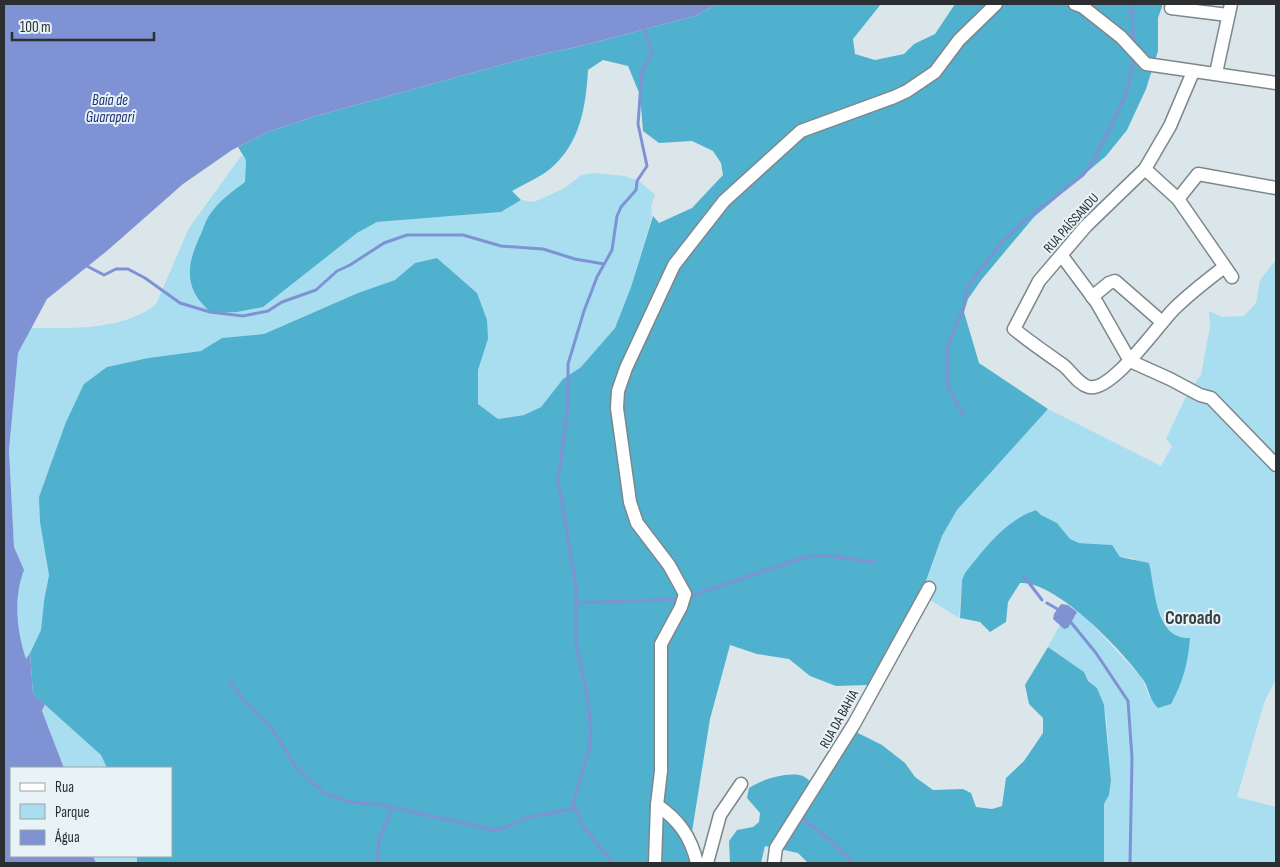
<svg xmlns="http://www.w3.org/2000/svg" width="1280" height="867" font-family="'Sofia Sans Condensed',sans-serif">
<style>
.green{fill:#a8def0}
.forest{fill:#50b1cf}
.water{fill:#7f92d3}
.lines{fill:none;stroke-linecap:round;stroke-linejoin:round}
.stream{stroke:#7f92d3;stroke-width:3}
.minor-casing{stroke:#7d878b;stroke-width:15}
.minor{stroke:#fff;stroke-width:12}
.labels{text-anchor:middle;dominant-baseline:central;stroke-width:4;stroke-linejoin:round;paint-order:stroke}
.street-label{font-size:14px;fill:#2b2f31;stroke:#e7f3f7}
.water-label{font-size:15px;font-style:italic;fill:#212c78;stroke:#e7f3f7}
.district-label{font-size:19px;font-weight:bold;fill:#384144;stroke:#e7f3f7}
</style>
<rect width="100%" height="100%" fill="#dae6ea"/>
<g class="green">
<path d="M242 155 246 160 245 182 226 196 263 307 357 233 377 222 501 212 521 200 534 202 565 188 581 175 595 173 625 176 639 181 655 195 651 206 652 216 631 287 615 328 581 367 563 379 541 407 524 415 498 419 478 404V370L488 339 477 293 437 258 415 263 396 280 358 293 264 334 222 338 201 351 148 358 107 367 46 551 49 575 44 601 41 630 26 660C18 631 13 599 23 570L14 547 9 450 18 353 31 328C71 328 123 331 156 304L189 228Z"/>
<path d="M1276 260V679L1264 703 1237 797 1276 807V863H1104V804L1109 795 1111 780 1106 715 1097 688 1088 681 1084 672 1048 647 1065 615 1073 608 1088 620 1142 678 1150 699 1190 638C1185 638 1180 639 1175 635 1160 625 1150 586 1150 568L1132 558 1120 557 1105 544 1079 543 1070 539 1057 523 1041 515 1036 510 1012 522 995 538 965 573 962 580 959 618 922 595 942 536 957 510 1048 409 1161 466 1172 446 1166 439 1188 392 1201 375 1210 326 1209 311 1222 317 1244 316 1256 303 1260 280Z"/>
<polygon points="45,704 101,755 107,768 64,768 42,711"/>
<polygon points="93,856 137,856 137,863 96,863"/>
</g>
<g class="forest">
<path d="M718 4H881L853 39 855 54 875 60 904 54 914 44 935 34 955 4H1163L1158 18V51L1146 89 1127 130 1106 156 1034 217 982 279 968 299 964 312 979 363 1048 409 957 510 942 536 925 584 868 685 836 686 810 676 789 659 757 654 730 645 710 719 691 838 693 863H137V856H171V768H107L101 755 33 694 30 653 41 630 44 601 49 575 40 522 39 497 66 422 84 384 107 367 148 358 201 351 222 338 264 334 358 293 395 280 415 263 437 258 477 293 487 320 488 339 478 370V404L498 419 524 415 541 407 563 379 581 367 615 328 631 287 653 216 659 223 692 208 723 175 721 163 713 151 692 141 659 143 643 131 640 95 628 66 603 60 588 70C586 107 580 144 550 169 539 178 524 184 512 191L521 200 501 212 377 222 357 233 263 307 237 312 212 313C183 290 186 265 201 234 204 227 206 219 211 213 220 200 233 191 245 182L246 160 238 147 265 133 316 116 530 57 585 45 695 16Z"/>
<path d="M1036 510 1041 515 1057 523 1070 539 1079 543 1112 545 1120 557 1149 563C1155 587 1155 640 1190 638 1188 663 1183 682 1171 704L1158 708C1147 696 1150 689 1142 678 1122 650 1055 580 1020 583L1008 602 1006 622 990 632 980 622 960 618 962 580 965 573C985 548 1006 520 1036 510Z"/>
<path d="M1048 647 1084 672 1088 681 1097 688 1104 705 1111 780 1109 795 1104 804V863H808L798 853 765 846 761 863H730L729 841 737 830 753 827 759 822 760 813 747 798 749 788C761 780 787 771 803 776 807 778 812 783 815 787L857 722 858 733 882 745 905 763 915 777 933 790 963 789 971 793 976 807 992 809 1002 806 1006 778 1024 761 1043 733V718L1029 704 1025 685Z"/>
</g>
<g class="water">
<path d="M4 4H718L695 16 585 45 530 57 316 116 265 133 232 150 183 184 108 250 47 299 18 353 9 450 14 547 24 570C13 598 17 631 26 659L30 653 33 694 45 704 42 711 64 768H11V856H93L96 863H4Z"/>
<polygon points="1061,604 1068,605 1077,612 1068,628 1064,629 1053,619 1054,614"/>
</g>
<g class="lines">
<g class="stream">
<polyline points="1131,4 1134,44"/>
<polyline points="85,265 104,275 116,269 128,269 145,278 180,303 210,312 243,316 268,311 282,302 316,290 337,271 350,265 384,243 407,235 463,235 501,246 543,249 575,259 604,264"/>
<polyline points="963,415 948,386 947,347 963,310 967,287 1000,244 1024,221 1083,175 1092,163 1127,92 1134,58"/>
<polyline points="1023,575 1042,600"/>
<polyline points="687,597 805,557 829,556 874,562"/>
<polyline points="576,603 681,599"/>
<polyline points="1047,603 1059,610"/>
<polyline points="1069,620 1096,653 1128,701 1132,758 1130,863"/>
<polyline points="230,681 243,700 271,727 296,767 324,793 349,802 381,805 494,830 505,828 528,817 574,809"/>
<polyline points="803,819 831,841 853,863"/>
<polyline points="377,863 379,840 392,808"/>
<polyline points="613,863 582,825 573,803 589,750 591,732 588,699 576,644 576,587 558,480 568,405 568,364 584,311 597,277 612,250 617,216 621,207 636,190 637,181 647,166 638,124 642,70 652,54 644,26"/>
</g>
<g class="minor-casing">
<g id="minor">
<polyline points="1075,4 1083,7 1121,37 1146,64 1276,83"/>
<polyline points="1171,8 1228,15"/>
<path d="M1193 72 1170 126 1145 169 1086 226 1039 281 1014 329C1030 342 1046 353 1063 365 1071 371 1078 384 1089 387 1112 392 1158 325 1174 309 1189 294 1206 281 1223 268"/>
<polyline points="1216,73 1231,4"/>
<polyline points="1145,169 1178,199 1232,277"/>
<polyline points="1178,199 1198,174 1276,188"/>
<polyline points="1062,256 1097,303 1130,361 1170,379 1200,395 1211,398 1276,465"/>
<polyline points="1092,297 1109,283 1115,281 1162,322"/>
<path d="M657 805C679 820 691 837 697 863"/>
<polyline points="655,863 657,805 661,771 661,644 681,607 685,594 669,565 637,523 630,502 617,408 618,391 626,368 674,265 724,201 801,131 894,97 907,91 935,72 959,40 996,4"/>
<polyline points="707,863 720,815 741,784"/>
<polyline points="774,863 776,848 854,724 929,588"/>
</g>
</g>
<use href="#minor" class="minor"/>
</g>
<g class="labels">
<g class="street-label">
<text transform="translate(1071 223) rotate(-48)">RUA PAÍSSANDU</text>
<text transform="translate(839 719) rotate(-61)">RUA DA BAHIA</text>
</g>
<g class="water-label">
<text x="110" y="100">Baía de<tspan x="110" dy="17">Guarapari</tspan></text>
</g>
<g class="district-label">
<text x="1193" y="618">Coroado</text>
</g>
</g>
<rect width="1280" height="867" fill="none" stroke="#2b2f31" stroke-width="10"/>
<rect x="10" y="767" width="162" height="90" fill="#e7f3f7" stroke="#9ca5a8"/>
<rect x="20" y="783" width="25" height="8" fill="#ffffff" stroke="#9ca5a8"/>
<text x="55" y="792" font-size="15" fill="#2b2f31">Rua</text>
<rect x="20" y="804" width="25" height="15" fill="#a8def0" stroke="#9ca5a8"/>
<text x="55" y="817" font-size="15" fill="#2b2f31">Parque</text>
<rect x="20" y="830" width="25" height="15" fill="#7f92d3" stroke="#9ca5a8"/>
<text x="55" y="842" font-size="15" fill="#2b2f31">Água</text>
<path d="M12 32v8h142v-8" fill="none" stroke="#2b2f31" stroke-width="2.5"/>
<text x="20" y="32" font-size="15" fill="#2b2f31" stroke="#e7f3f7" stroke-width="4" paint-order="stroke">100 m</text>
</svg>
